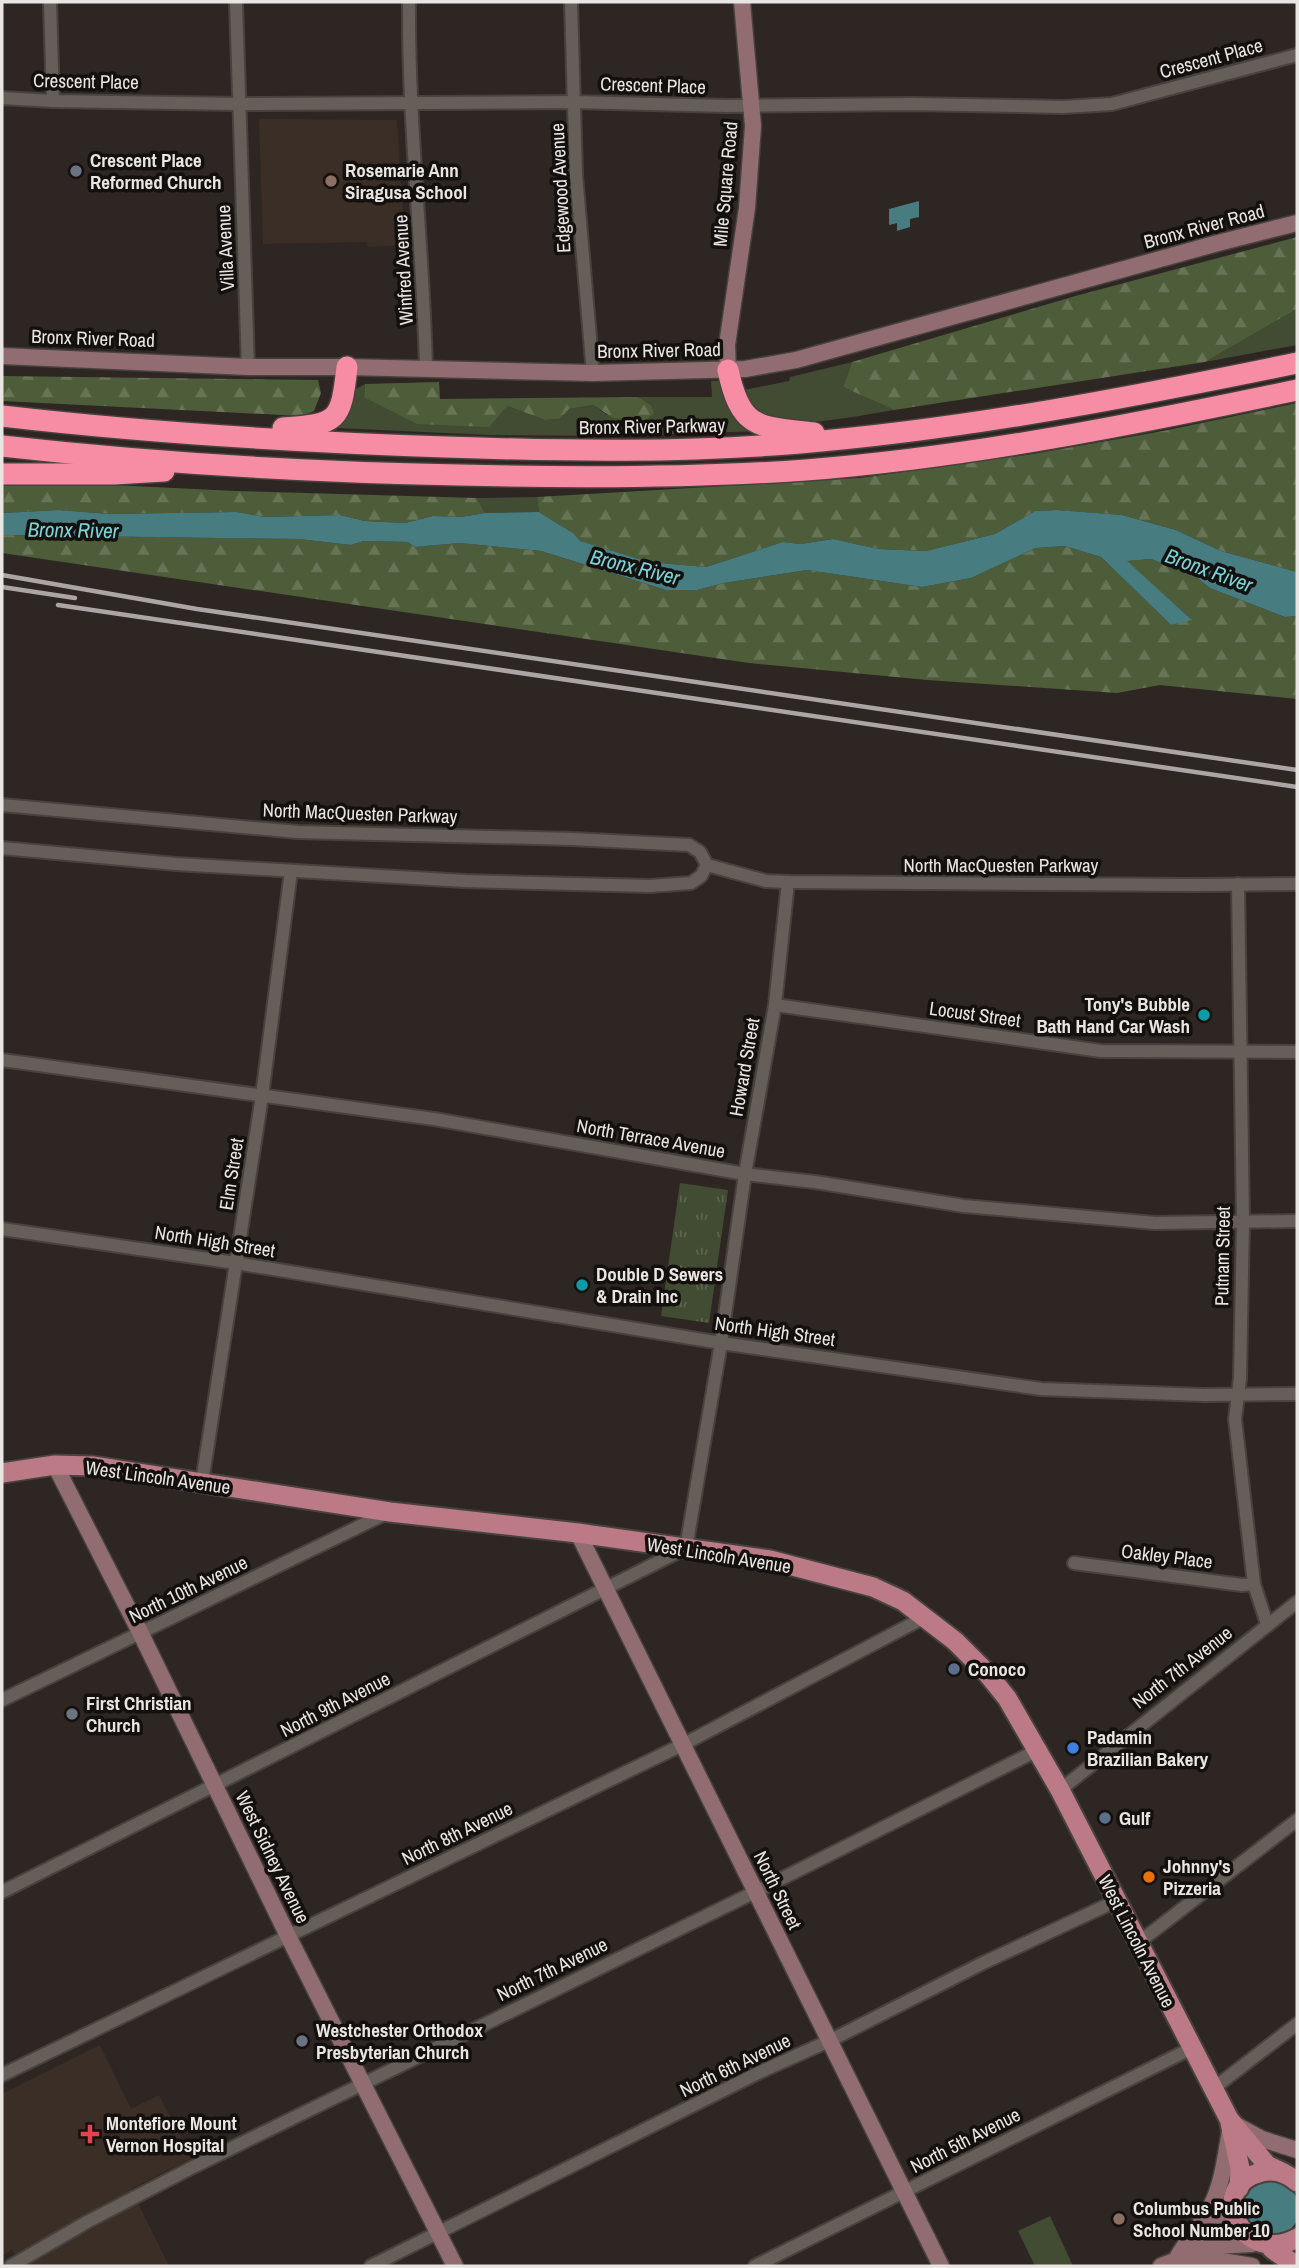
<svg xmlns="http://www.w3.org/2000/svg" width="1299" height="2268" font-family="'Archivo Narrow',sans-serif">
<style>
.built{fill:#3b2e26}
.grass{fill:#414c32}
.forest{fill:url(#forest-firs)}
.park{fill:url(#park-tufts)}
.water{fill:#477d80}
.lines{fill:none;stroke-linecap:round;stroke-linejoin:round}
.street-casing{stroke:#48423f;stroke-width:16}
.secondary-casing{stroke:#48423f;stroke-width:19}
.primary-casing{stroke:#48423f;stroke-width:23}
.highway-casing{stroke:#48423f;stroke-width:24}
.street{stroke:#665e59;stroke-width:12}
.secondary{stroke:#916c70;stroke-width:16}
.primary{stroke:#bc7a87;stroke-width:19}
.highway{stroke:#f68da5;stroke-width:21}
.rail{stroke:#aba6a3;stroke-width:4.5}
.worship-dot{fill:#6b7280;stroke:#13100e;stroke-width:2.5}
.education-dot{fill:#8d6e63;stroke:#13100e;stroke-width:2.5}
.culture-dot{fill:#0f9aa8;stroke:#13100e;stroke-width:2.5}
.service-dot{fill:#5c6f8a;stroke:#13100e;stroke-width:2.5}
.shop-dot{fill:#3f7fe0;stroke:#13100e;stroke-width:2.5}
.food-dot{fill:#e8710a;stroke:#13100e;stroke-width:2.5}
.health-dot{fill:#e0444e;stroke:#13100e;stroke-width:2.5}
.labels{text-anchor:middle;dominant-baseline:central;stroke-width:7;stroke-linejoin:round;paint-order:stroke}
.street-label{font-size:19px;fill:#e9e5e2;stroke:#13100e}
.poi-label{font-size:19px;font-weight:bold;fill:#e9e5e2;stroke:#13100e;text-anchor:start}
.water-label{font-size:21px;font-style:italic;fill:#79d5da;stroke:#13100e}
</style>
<defs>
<pattern id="forest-firs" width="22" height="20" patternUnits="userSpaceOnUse" patternTransform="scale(1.75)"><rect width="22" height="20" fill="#4d5d39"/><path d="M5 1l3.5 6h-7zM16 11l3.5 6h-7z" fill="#677455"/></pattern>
<pattern id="park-tufts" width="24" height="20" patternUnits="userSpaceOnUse" patternTransform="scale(1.75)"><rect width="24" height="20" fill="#414c32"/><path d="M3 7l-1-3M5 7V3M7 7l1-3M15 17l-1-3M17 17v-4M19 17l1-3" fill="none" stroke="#5c664f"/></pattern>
</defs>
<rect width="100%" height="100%" fill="#2d2622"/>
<g class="built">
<polygon points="259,119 397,120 405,245 368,247 367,242 263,244"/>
<polygon points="100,2045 131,2109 159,2095 192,2158 131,2189 169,2266 20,2266 12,2250 2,2256 2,2094"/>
</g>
<g class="grass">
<polygon points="1297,309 1297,345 1205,362"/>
<path d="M852 362 843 387 894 410C851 417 804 428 761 419L742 392 744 390 789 381 790 377Z"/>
<polygon points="711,381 720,381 723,384 760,431 621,436 488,435 337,428 354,390 365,384 364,397 507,406 545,420 559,419 568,409 593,405 607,415 651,405 638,397 712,397"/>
<polygon points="537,497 539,512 485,513 477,498"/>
<polygon points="1050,2216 1073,2266 1035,2266 1018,2231"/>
</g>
<g class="forest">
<polygon points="1297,237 1297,309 1205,362 894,410 843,387 852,362 1079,295"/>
<polygon points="2,376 318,380 321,393 314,411 302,416 2,401"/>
<polygon points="439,382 440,399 638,397 651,405 654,413 646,420 613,418 593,405 569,409 559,419 545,420 507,406 489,427 417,424 364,397 365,384"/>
<polygon points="1297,403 1297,572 1221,551 1176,530 1122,515 1057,510 1035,511 995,534 926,551 878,549 832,539 800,544 783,542 706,567 649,562 579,541 573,533 539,512 537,497 860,478 1033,454 1163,431"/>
<polygon points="72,483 235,491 477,498 485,513 461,517 433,516 405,523 365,521 340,515 265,517 237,512 109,514 59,510 2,513 2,484"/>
<polygon points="2,535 299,539 351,545 364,541 408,542 415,547 460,543 541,551 666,590 697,590 724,583 807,570 922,587 971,578 1036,548 1065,546 1101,557 1171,625 1191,619 1126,561 1151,559 1195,576 1210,588 1285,617 1297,616 1297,699 1160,685 1117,693 927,680 749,663 2,553"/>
</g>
<polygon class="park" points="680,1183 728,1190 709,1323 661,1316"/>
<g class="water">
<polygon points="919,201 919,217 910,219 910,227 897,231 897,223 889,225 889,209"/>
<polygon points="59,510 109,514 237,512 265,517 340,515 365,521 405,523 433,516 461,517 485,513 539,512 573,533 580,541 649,562 706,567 783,542 800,544 833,539 878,549 926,551 995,534 1035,511 1057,510 1122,515 1176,530 1221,551 1297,572 1297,616 1285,617 1210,588 1195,576 1151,559 1127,561 1192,620 1171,625 1101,557 1065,546 1036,548 971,578 922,587 807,570 724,583 697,590 666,590 541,551 460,543 415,547 408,542 364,541 351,545 299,539 2,535 2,513"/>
<circle cx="1271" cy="2209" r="28"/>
</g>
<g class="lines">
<g class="street-casing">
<g id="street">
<polyline points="50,2 53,101"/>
<polyline points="236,2 248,367"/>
<path d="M409 2C408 124 423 246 426 368"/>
<polyline points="571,2 576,175 593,373"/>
<polyline points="2,98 53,101 239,104 574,102 727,106 912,104 1063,107 1112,104 1297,55"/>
<polyline points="2,805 298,832 572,839 689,845 700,852 707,865 766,881 788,882 1196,885 1297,884"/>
<polyline points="2,848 176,864 465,881 650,886 691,883 701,876 707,865"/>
<polyline points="1238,884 1243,1222 1240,1378 1235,1419 1254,1584 1267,1624"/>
<polyline points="775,1005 1101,1051 1297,1052"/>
<polyline points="2,1060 434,1119 745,1174 815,1182 964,1206 1155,1223 1297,1221"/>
<polyline points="2,1229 236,1263 721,1343 1041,1389 1204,1395 1297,1394"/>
<polyline points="202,1482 262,1096 291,871"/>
<polyline points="1074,1563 1242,1585 1254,1584"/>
<polyline points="2,1700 389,1512"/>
<polyline points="1060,1790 1297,1602"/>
<polyline points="2,1892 686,1548 721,1343 745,1174 775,1005 788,882"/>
<polyline points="1138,1943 1297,1820"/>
<polyline points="2,2075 684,1744 925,1617"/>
<polyline points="1214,2088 1297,2024"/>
<polyline points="11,2266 87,2222 195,2166 755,1892 1038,1750"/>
<polyline points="371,2266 760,2072 829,2041 983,1963 1116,1901"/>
<polyline points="755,2266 1192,2048"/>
</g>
</g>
<g class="secondary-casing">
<g id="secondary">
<polyline points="2,356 248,367 347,367 593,373 745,369 796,360 1218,243 1297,223"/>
<polyline points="728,370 727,345 747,208 753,126 742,2"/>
<polyline points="55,1465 141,1634 288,1936 455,2266"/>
<polyline points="578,1533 941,2266"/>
<polyline points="1238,2126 1262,2139 1297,2150"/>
<polyline points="1184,2251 1223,2219 1234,2198"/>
<path d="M1178 2256C1187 2241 1197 2229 1206 2215 1222 2190 1225 2159 1230 2131"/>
<polyline points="1189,2259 1222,2261 1252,2266"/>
<polyline points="1161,2266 1214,2246 1252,2244"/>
</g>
</g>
<g class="primary-casing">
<g id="primary">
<polyline points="2,1473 55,1465 93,1466 390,1512 578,1533 770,1560 873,1587 903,1601 955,1641 986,1672 1007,1698 1060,1790 1229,2119 1267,2165 1284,2173"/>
<polyline points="1230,2123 1240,2168 1239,2188"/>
<path d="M1297 2182C1287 2173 1275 2169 1262 2172 1203 2186 1243 2268 1297 2238"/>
<polyline points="1272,2249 1297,2266"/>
</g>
</g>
<g class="highway-casing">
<g id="highway">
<path d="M728 370C741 431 759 426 814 433"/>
<path d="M2 416C149 433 298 442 446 447 564 451 682 453 800 443 968 429 1132 397 1297 363"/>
<path d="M283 428C338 424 341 422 347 367"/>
<path d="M2 446C154 463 307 472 459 475 575 478 691 478 806 470 972 457 1135 424 1297 390"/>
<polyline points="2,474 114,474 164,471"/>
</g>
</g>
<use href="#street" class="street"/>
<use href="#secondary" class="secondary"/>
<use href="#primary" class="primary"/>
<use href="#highway" class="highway"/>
<g class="rail">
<polyline points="2,575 197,609 1297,770"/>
<polyline points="2,587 75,598"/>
<polyline points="58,605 1297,787"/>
</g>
</g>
<g class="worship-dot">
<circle cx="76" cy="171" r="7"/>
<circle cx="72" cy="1714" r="7"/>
<circle cx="302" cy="2041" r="7"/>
</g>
<g class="education-dot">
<circle cx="331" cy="181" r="7"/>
<circle cx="1119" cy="2219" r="7"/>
</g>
<g class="culture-dot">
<circle cx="1204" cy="1015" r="7"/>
<circle cx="582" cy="1285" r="7"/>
</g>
<g class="service-dot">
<circle cx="954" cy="1669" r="7"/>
<circle cx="1105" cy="1818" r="7"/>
</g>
<circle class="shop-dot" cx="1073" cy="1748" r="7"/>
<circle class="food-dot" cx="1149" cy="1877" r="7"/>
<path class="health-dot" d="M86.5 2123.5h7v7h7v7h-7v7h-7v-7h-7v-7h7z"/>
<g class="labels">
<g class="street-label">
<text transform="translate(1211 58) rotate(-15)">Crescent Place</text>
<text transform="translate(86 81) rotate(1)">Crescent Place</text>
<text transform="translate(653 85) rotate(2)">Crescent Place</text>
<text transform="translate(725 184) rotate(-85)">Mile Square Road</text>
<text transform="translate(560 188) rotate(-93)">Edgewood Avenue</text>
<text transform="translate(1204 226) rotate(-15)">Bronx River Road</text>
<text transform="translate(225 248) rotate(-93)">Villa Avenue</text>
<text transform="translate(403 270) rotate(-93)">Winfred Avenue</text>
<text transform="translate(93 338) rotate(2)">Bronx River Road</text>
<text transform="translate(659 350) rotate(-1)">Bronx River Road</text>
<text transform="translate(652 426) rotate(-1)">Bronx River Parkway</text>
<text transform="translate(360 813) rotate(2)">North MacQuesten Parkway</text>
<text x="1001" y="865">North MacQuesten Parkway</text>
<text transform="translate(975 1014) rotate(8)">Locust Street</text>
<text transform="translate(744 1067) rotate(-80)">Howard Street</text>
<text transform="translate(651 1138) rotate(10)">North Terrace Avenue</text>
<text transform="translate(231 1174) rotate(-81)">Elm Street</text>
<text transform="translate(215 1241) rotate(9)">North High Street</text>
<text transform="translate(1222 1256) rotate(-89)">Putnam Street</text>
<text transform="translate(775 1331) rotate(8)">North High Street</text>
<text transform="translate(158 1477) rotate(8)">West Lincoln Avenue</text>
<text transform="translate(719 1555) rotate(9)">West Lincoln Avenue</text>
<text transform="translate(1167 1556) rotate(7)">Oakley Place</text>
<text transform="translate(188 1589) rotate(-26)">North 10th Avenue</text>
<text transform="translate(1182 1667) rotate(-38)">North 7th Avenue</text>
<text transform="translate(335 1704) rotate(-27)">North 9th Avenue</text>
<text transform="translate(457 1833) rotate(-26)">North 8th Avenue</text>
<text transform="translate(273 1857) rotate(64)">West Sidney Avenue</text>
<text transform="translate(778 1890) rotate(64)">North Street</text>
<text transform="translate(1137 1941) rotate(63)">West Lincoln Avenue</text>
<text transform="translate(552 1969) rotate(-26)">North 7th Avenue</text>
<text transform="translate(735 2065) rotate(-26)">North 6th Avenue</text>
<text transform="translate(965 2140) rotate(-27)">North 5th Avenue</text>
</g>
<g class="poi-label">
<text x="90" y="160">Crescent Place<tspan x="90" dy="22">Reformed Church</tspan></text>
<text x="345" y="170">Rosemarie Ann<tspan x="345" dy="22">Siragusa School</tspan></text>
<text x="1190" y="1004" text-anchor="end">Tony's Bubble<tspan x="1190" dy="22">Bath Hand Car Wash</tspan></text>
<text x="596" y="1274">Double D Sewers<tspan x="596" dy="22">&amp; Drain Inc</tspan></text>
<text x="968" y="1669">Conoco</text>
<text x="86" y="1703">First Christian<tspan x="86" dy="22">Church</tspan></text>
<text x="1087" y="1737">Padamin<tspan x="1087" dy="22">Brazilian Bakery</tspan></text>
<text x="1119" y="1818">Gulf</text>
<text x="1163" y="1866">Johnny's<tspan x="1163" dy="22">Pizzeria</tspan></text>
<text x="316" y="2030">Westchester Orthodox<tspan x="316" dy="22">Presbyterian Church</tspan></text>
<text x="106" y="2123">Montefiore Mount<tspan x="106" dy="22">Vernon Hospital</tspan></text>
<text x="1133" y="2208">Columbus Public<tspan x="1133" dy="22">School Number 10</tspan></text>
</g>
<g class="water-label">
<text transform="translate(73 530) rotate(1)">Bronx River</text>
<text transform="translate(635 567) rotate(14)">Bronx River</text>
<text transform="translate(1209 570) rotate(20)">Bronx River</text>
</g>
</g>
<rect width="1299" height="2268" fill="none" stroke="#e9e5e2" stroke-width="7"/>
</svg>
